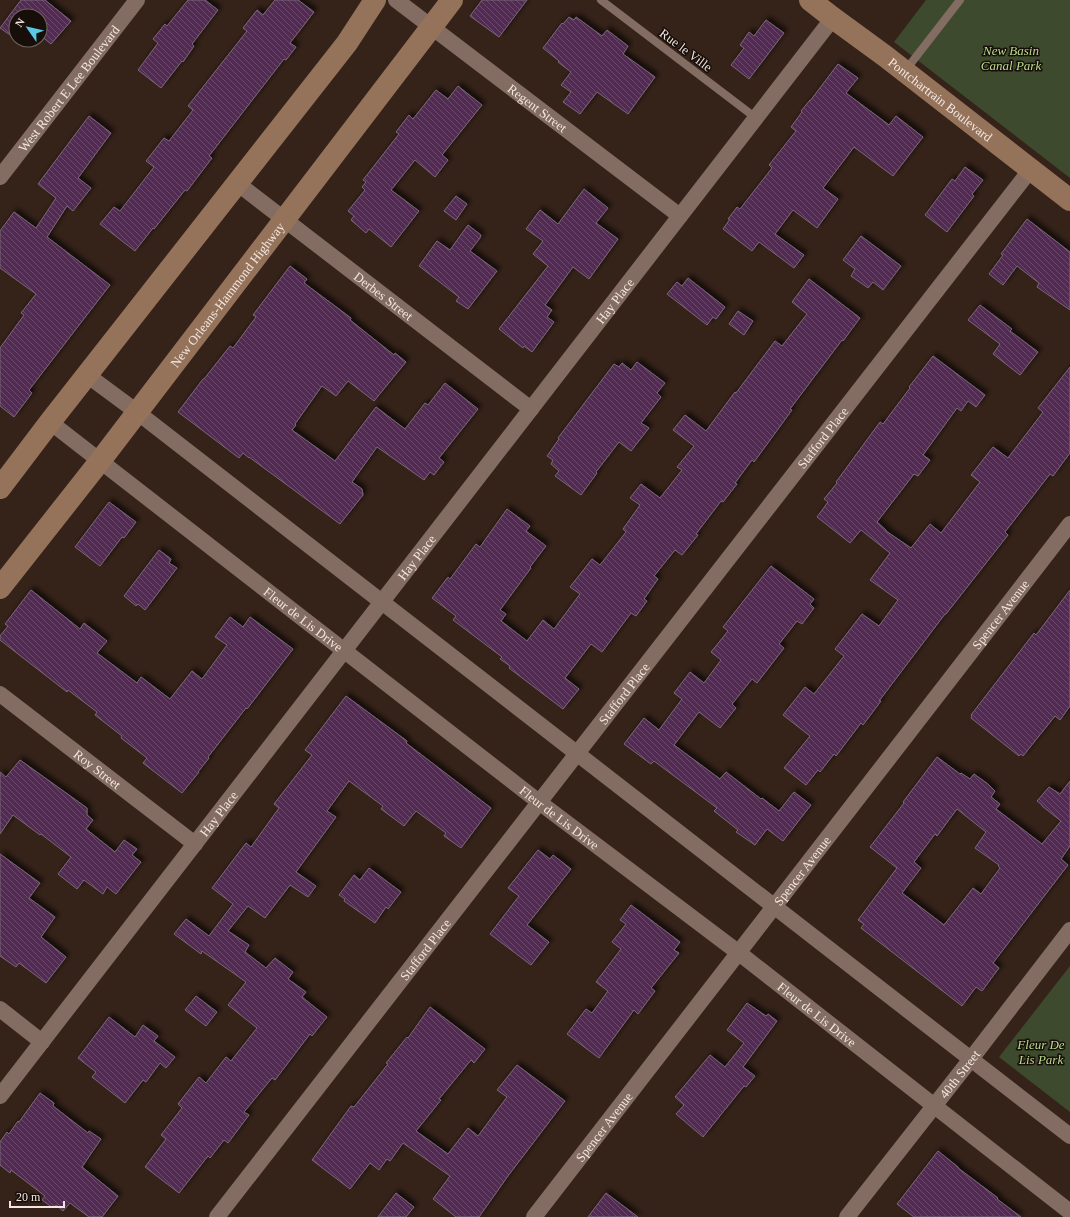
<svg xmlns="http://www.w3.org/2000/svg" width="1070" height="1217" font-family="'Times New Roman',serif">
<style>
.green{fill:#3d4a2d}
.building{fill:url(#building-back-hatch);stroke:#796778;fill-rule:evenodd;filter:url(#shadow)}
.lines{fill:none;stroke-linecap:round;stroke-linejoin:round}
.lane{stroke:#836c61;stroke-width:8}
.street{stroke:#836c61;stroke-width:16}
.secondary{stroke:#94735a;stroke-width:22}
.labels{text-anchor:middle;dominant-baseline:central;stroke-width:3;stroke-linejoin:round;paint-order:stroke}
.street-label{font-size:13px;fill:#f3e6e0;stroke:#170e0a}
.park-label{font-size:13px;font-style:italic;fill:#badd8e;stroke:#170e0a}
</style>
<defs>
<pattern id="building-back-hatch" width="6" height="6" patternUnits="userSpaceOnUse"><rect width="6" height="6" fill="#522c52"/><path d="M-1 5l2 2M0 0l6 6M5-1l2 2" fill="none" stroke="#6b4b6b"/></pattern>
<filter id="shadow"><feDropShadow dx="3.5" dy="-3.5" stdDeviation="2" flood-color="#0009"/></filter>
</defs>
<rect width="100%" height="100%" fill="#352219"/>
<g class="green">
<polygon points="926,0 1070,0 1070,178 894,42"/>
<polygon points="1070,966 1070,1112 999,1057"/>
</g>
<g class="building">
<polygon points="21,0 45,0 71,21 51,44 40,35 40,16 16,16 16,39 0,28"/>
<polygon points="188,0 205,0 218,10 192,44 194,46 183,62 182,61 161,88 138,70 158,43 153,39 165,24 167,26"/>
<polygon points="275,0 298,0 314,12 290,43 296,47 286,60 284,59 209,156 212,158 187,191 185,190 154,229 153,228 135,251 100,224 114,207 120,211 154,167 146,161 164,138 169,141 193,110 188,106 247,31 243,28 257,10 263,15"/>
<polygon points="482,0 527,0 499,37 470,16"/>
<polygon points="569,17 574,20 576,17 602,36 607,30 628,46 623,54 655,77 628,114 597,92 580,114 563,102 571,92 561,85 571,72 558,62 559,61 543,48 562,23 563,24"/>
<polygon points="766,20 784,33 749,79 731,65 744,48 740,45 749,32 754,36"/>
<polygon points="838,64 858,78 846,93 889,125 896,116 923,137 893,176 854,147 823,188 838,199 817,228 793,210 775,234 804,255 794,268 759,242 752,251 723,229 730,219 728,219 737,207 740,209 772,168 769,165 796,131 791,127 802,112 801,111 810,100 810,101"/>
<polygon points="458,86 482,105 442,155 448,160 435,177 415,160 391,190 419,211 391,247 369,229 366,233 351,220 354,216 348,211 365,190 362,187 366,182 363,180 399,134 396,132 409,115 413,119 436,90 448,99"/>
<polygon points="89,116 111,133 78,178 91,188 73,211 67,206 47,237 110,285 29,390 32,393 14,417 0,406 0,348 24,315 21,313 36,294 0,268 0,231 14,212 36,228 56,198 38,184"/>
<polygon points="965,167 983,180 972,194 974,196 947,232 925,215 952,179 955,181"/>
<polygon points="584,189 608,208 596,223 618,239 589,279 573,267 545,305 552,310 547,317 554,322 532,352 524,346 523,348 499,329 548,266 533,254 543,241 526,229 540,210 558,224"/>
<polygon points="456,196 467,204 456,220 444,211"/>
<polygon points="1027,219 1070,252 1070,310 1037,287 1039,283 1017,266 1003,285 989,274 1003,255 1001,254"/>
<polygon points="468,225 481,235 480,238 470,251 497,271 468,309 456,301 459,297 419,266 437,241 450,250"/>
<polygon points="861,236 901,266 883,290 873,282 868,288 851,276 855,269 843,260"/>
<polygon points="290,266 307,279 304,283 351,318 350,320 394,355 395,353 406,362 374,401 348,381 336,396 322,386 295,424 296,425 292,430 335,461 376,407 405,429 425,403 428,405 445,383 478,409 439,458 444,462 434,475 430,472 424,480 377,447 352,482 362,489 363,495 340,524 249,457 249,458 243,453 239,458 178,412 203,379 204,379 230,346 233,348 256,317 253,315"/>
<polygon points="688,278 725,307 716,319 713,317 707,325 667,294 677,282 682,286"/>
<polygon points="809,279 860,318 843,341 842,340 790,409 792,410 754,462 752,460 735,483 737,484 723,502 721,501 696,534 698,535 682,555 675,550 654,576 658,579 644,599 647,601 636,616 631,613 602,652 591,644 565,678 579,689 563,709 509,668 510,666 500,659 502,657 453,620 456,616 432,598 448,577 450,579 476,544 480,547 507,509 530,526 526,531 546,546 530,567 531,568 500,610 506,614 501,621 527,641 543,620 554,629 580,594 570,587 592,559 600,565 626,532 623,529 640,505 630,498 641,484 660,498 682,470 677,467 694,446 673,430 685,415 706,431 735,392 736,393 775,341 782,346 807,314 792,302"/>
<polygon points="980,305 1012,329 1010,331 1038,352 1020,375 993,354 1000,344 968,320"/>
<polygon points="738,311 753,321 744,335 729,324"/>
<polygon points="933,356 985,395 976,407 968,401 961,411 957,408 923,455 930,460 918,476 914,474 877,522 886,530 886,531 911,548 930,524 941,533 980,482 971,475 993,447 1008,458 1043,412 1038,408 1070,367 1070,453 1053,476 1050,474 1005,532 1008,535 946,614 945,614 879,701 881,701 863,725 861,723 836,756 834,754 820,772 818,770 806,785 784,768 810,736 783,715 805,687 814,694 844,656 835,649 862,614 879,626 898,600 870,580 890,553 861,530 850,543 817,517 828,502 824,499 837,483 836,482 880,422 883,424 910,388 909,387"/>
<polygon points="637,362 665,383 657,393 661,397 641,423 649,428 631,451 619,442 596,472 597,473 581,495 555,476 559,471 551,464 553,460 547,456 559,439 558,438 614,364 619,367 622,363 631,370"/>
<polygon points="109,502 136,522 124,538 122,537 100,566 75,547"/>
<polygon points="159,550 171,559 169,563 177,568 145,610 138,604 136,606 124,596"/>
<polygon points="771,566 814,599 810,604 814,608 802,624 797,621 779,644 784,648 757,683 752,679 732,704 736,708 720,728 699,712 674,745 720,779 726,772 761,799 762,798 779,811 794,792 811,805 783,841 767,829 755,845 736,832 738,830 714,811 717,808 705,799 654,761 651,764 624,744 644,718 659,730 682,699 674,693 690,672 704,683 721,660 711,652 728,631 723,627"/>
<polygon points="31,590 80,629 84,623 107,641 97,653 137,683 141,677 170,699 192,671 202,679 227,645 215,637 230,617 243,627 250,617 293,649 247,709 246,708 208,757 209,758 198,772 199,772 182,793 143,763 147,758 121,738 122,736 95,715 97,712 68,690 67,692 0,640 0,636 8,626 5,624"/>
<polygon points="1070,590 1070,706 1060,720 1055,716 1023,756 1021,754 1019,756 971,718 972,716 971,715 1034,633 1036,635"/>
<polygon points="346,696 407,741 406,743 491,808 461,848 444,836 446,833 416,811 404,826 381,809 383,806 349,781 327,811 336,817 296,872 316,886 308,897 290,885 265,918 248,906 228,931 249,945 245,952 266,968 275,958 293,972 288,979 306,992 302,997 327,1017 312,1036 310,1034 275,1080 272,1078 244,1112 249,1115 228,1143 224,1140 210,1158 208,1156 179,1193 145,1167 166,1139 161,1135 182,1108 178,1104 199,1077 206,1083 226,1057 231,1061 257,1028 228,1005 246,982 202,951 201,954 174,934 186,919 209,936 233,904 212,888 246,843 251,847 279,808 274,804 312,755 305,750"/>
<path d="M937 757 960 774 961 773 970 779 974 774 988 784 995 791 991 797 1000 804 996 809 1042 844 1061 821 1042 806V805L1037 801 1049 787 1060 794 1070 781V846L1061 859 1068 865 993 963 999 968 982 991 976 987 962 1006 861 928 864 924 858 920 897 868 870 847 904 803 903 802ZM957 809 986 832 975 848 999 865 998 866 1000 868 981 894 973 888 944 925 902 893 921 868 914 862 935 834 937 836Z"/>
<polygon points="20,760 87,808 87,815 93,820 86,829 115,852 124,840 137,849 132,855 141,862 116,894 107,887 103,894 84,880 77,889 58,874 71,857 41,834 40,835 13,815 0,834 0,772 6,777"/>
<polygon points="538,850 550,859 553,855 571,869 527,925 549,942 531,965 490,934 519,896 508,888"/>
<polygon points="0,854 40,883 29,898 55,917 41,937 66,957 46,983 19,963 16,967 0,956"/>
<polygon points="369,868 401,892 388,909 386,907 375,923 344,901 345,899 339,895 354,875 360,880"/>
<polygon points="631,905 680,942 674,950 679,953 651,988 655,991 638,1014 634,1010 599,1058 567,1034 586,1009 592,1013 608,991 596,982 621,949 612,942 626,924 620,920"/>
<polygon points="196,996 217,1012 206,1026 185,1010"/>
<polygon points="747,1003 766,1016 768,1014 777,1021 743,1067 755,1076 746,1087 744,1086 703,1137 676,1114 684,1105 675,1097 710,1055 725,1067 744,1043 727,1030"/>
<polygon points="430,1007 485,1049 474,1063 471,1060 439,1099 441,1100 416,1131 448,1154 468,1128 478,1136 507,1097 497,1090 517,1065 565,1101 508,1176 479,1217 456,1217 433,1199 450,1176 403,1143 390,1161 387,1159 379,1170 370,1163 350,1189 312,1160 351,1106 354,1107 388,1064 386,1063 407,1037 408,1038"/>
<polygon points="109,1017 135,1037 143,1025 158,1036 154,1041 175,1057 166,1068 160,1063 146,1082 143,1080 125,1103 92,1077 96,1072 78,1058"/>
<polygon points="40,1093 54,1103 53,1106 88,1133 89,1131 101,1139 82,1167 118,1196 102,1217 89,1217 70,1203 63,1211 56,1205 53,1208 42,1200 45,1196 11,1170 10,1173 0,1165 0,1142 7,1132 9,1134 18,1121 19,1122"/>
<polygon points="938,1151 958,1167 958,1168 998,1198 997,1199 1021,1217 914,1217 897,1204"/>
<polygon points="396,1193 414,1207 406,1217 378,1217"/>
<polygon points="606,1193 638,1217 588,1217"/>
</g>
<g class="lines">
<g class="lane">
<polyline points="601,0 756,118"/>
<polyline points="905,71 960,0"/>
</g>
<g class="street">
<path id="s1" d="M396 0 680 216"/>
<path id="s2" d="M0 177 137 0"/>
<path id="s3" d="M237 183 531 409"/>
<polyline points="87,375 137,412 1070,1136"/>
<path id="s4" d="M50 422 539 802 739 953 1070 1212"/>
<path id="s5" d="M0 694 195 844"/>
<polyline points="0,1009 42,1042"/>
<path id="s6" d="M0 1096 833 18"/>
<path id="s7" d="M217 1217 1031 169"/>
<path id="s8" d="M534 1217 1070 524"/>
<path id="s9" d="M847 1217 971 1059 1070 930"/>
</g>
<g class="secondary">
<path id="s10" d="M810 0 833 18 885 56 1070 200"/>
<polyline points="0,488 50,422 347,43 375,0"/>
<path id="s11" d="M0 588 100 461 452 0"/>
</g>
</g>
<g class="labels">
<g class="street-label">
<text transform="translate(686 50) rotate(37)">Rue le Ville</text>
<text stroke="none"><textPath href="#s2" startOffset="112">West Robert E Lee Boulevard</textPath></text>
<text stroke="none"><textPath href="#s10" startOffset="164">Pontchartrain Boulevard</textPath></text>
<text stroke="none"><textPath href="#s1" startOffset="178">Regent Street</textPath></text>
<text stroke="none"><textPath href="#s11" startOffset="371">New Orleans-Hammond Highway</textPath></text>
<text stroke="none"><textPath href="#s3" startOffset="185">Derbes Street</textPath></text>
<text stroke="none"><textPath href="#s6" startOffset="1005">Hay Place</textPath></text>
<text stroke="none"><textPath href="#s7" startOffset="987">Stafford Place</textPath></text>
<text stroke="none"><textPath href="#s6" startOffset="681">Hay Place</textPath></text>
<text stroke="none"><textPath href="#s8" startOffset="762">Spencer Avenue</textPath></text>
<text stroke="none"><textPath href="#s4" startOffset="321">Fleur de Lis Drive</textPath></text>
<text stroke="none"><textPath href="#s7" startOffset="663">Stafford Place</textPath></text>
<text stroke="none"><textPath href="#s5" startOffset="123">Roy Street</textPath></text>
<text stroke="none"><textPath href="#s6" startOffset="357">Hay Place</textPath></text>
<text stroke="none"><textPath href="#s4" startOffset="645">Fleur de Lis Drive</textPath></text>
<text stroke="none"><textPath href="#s8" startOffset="438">Spencer Avenue</textPath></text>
<text stroke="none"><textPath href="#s7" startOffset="339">Stafford Place</textPath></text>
<text stroke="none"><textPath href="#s4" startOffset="969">Fleur de Lis Drive</textPath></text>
<text stroke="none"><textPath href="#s9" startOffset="182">40th Street</textPath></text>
<text stroke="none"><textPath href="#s8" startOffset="114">Spencer Avenue</textPath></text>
</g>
<g class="park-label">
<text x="1011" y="50">New Basin<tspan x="1011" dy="15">Canal Park</tspan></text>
<text x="1041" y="1044">Fleur De<tspan x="1041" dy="15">Lis Park</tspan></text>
</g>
</g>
<g transform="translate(28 28) rotate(304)"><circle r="19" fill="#170e0a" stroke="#6f6460"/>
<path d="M0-3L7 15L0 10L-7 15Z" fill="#59c8e4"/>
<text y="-6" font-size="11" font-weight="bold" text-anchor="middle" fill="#f3e6e0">N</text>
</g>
<path d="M10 1201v6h54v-6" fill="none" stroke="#f3e6e0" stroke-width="2"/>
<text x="16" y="1201" font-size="12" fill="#f3e6e0" stroke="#170e0a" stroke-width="3" paint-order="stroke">20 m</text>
</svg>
